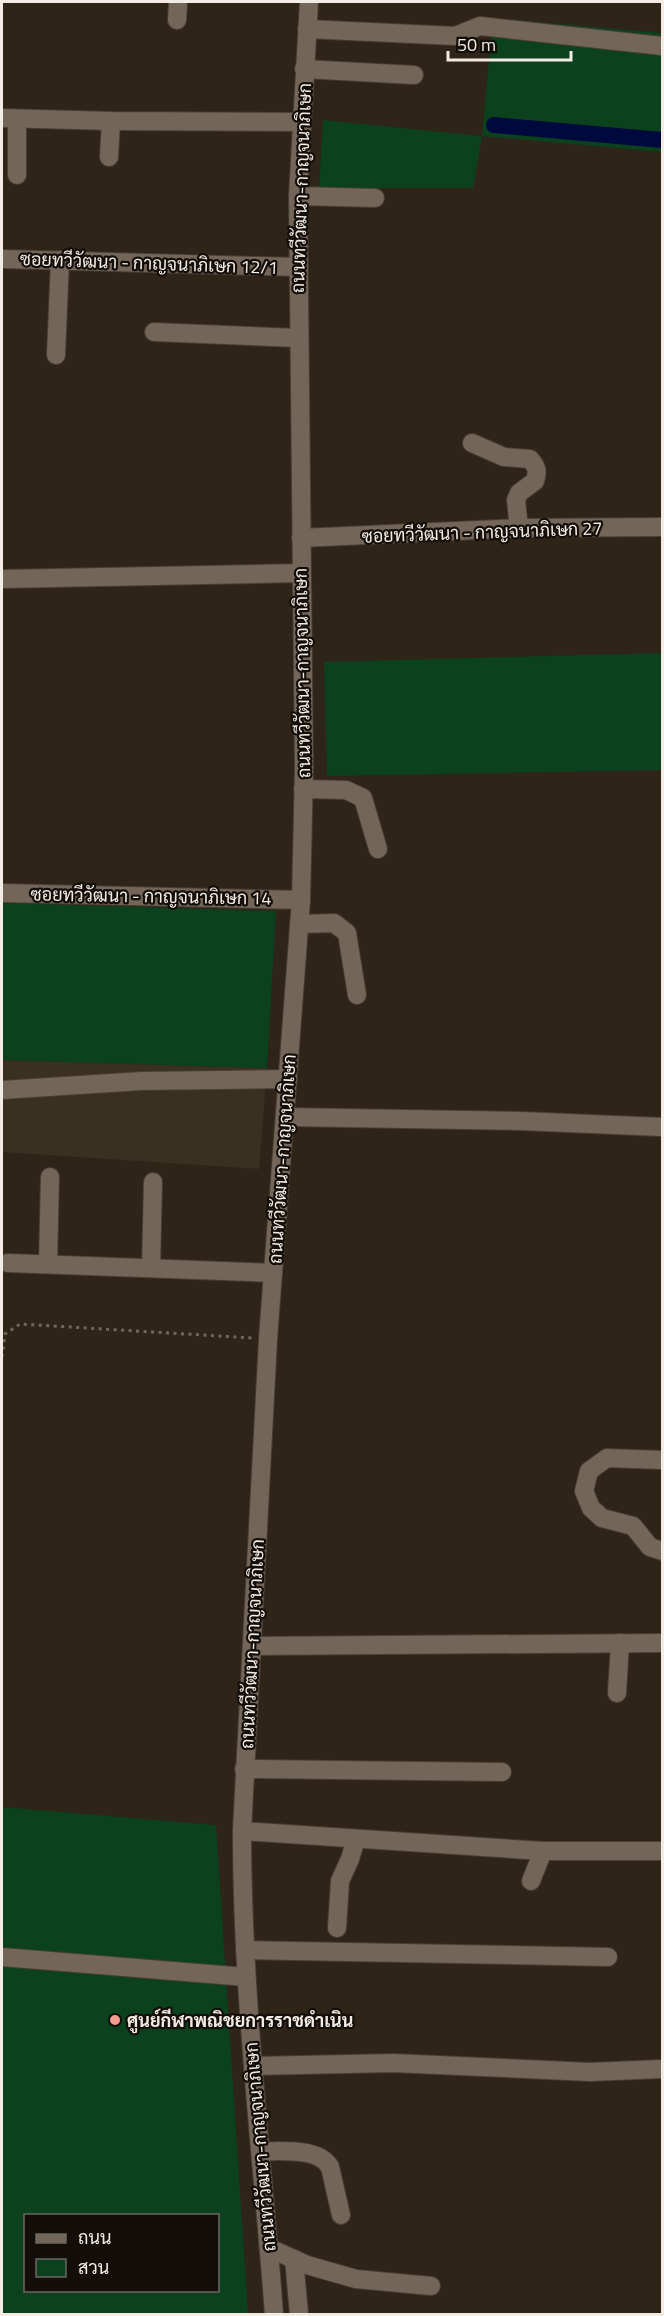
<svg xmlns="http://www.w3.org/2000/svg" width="664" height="2316" font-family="'Titillium Web',Sarabun,sans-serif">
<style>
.commercial{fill:#393020}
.green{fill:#0c411d;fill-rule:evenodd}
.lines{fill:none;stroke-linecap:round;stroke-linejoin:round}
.canal{stroke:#00093d;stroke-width:16}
.minor-casing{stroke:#473e34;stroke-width:20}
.path{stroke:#71675d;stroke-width:3;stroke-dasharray:3 4.5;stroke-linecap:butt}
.minor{stroke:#736658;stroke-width:18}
.poi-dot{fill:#f49d8c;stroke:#130e09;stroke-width:2}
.labels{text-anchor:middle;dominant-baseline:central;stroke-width:4.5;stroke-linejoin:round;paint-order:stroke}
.street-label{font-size:18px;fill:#f3ece4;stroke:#130e09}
.poi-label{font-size:18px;font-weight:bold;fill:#f3ece4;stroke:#130e09;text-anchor:start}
</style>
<rect width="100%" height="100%" fill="#2f2418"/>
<polygon class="commercial" points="2,1060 267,1068 259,1169 2,1152"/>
<g class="green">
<polygon points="493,18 662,33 662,152 482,136 473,188 319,188 323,120 482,136"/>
<polygon points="662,653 662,770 327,776 324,662"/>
<polygon points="2,903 276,911 267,1068 2,1060"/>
<path d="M2 1807 216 1825 248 2314H2ZM26 2216H218V2290H26Z"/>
</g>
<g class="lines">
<polyline class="canal" points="494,125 662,140"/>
<g class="minor-casing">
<g id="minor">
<polyline points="177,20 178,2"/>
<polyline points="307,29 455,36 480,26 662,46"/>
<polyline points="304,69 414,75"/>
<polyline points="2,118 111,121 302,122"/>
<polyline points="109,157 111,121"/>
<polyline points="17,175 17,119"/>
<polyline points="298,196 375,198"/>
<polyline points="2,259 297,267"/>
<polyline points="154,332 298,338"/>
<polyline points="56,355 60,260"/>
<path d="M472 443 504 457 530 459C537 467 538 471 535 481L519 493 516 500 519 528"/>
<polyline points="301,538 519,528 662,527"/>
<polyline points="2,579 301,573"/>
<polyline points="303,789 346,790 363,798 378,849"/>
<polyline points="2,893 301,900"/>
<polyline points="299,924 334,923 347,933 357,995"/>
<polyline points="2,1090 142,1081 288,1079"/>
<polyline points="286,1117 521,1121 662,1127"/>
<polyline points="8,1263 273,1273"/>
<polyline points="48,1264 50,1177"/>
<polyline points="151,1268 153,1182"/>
<polyline points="662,1460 607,1458 589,1471 584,1491 591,1508 602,1518 633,1526 650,1547 662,1551"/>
<polyline points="252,1646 662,1643"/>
<polyline points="617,1693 620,1643"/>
<polyline points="244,1769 502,1772"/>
<polyline points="242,1831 543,1851 662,1851"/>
<polyline points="531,1881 543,1851"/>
<polyline points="337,1928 340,1881 350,1859 356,1839"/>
<polyline points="245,1950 608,1957"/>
<polyline points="2,1957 246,1977"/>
<polyline points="254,2066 393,2063 590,2072 662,2069"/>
<path d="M261 2151C282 2152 318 2147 330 2167L341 2215"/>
<polyline points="269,2248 307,2265 356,2279 431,2286"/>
<polyline points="294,2259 299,2314"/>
<path d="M274 2314C262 2154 242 1993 242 1831L268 1339 301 900 304 769 298 196 309 2"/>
</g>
</g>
<polyline class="path" points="2,1357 5,1334 20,1324 252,1338"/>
<use href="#minor" class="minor"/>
</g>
<circle class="poi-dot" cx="115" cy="2020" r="6"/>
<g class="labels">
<g class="street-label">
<text transform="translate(301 188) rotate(-88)">ถนนทวีวัฒนา-กาญจนาภิเษก</text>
<text transform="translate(149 263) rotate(2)">ซอยทวีวัฒนา - กาญจนาภิเษก 12/1</text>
<text transform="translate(482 532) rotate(-2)">ซอยทวีวัฒนา - กาญจนาภิเษก 27</text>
<text transform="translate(302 673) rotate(-91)">ถนนทวีวัฒนา-กาญจนาภิเษก</text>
<text transform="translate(151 896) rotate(1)">ซอยทวีวัฒนา - กาญจนาภิเษก 14</text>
<text transform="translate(282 1159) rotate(-86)">ถนนทวีวัฒนา-กาญจนาภิเษก</text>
<text transform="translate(252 1644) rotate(-87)">ถนนทวีวัฒนา-กาญจนาภิเษก</text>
<text transform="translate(260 2147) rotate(-95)">ถนนทวีวัฒนา-กาญจนาภิเษก</text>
</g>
<g class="poi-label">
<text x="127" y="2020">ศูนย์กีฬาพณิชยการราชดำเนิน</text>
</g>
</g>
<rect width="664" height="2316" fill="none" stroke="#f3ece4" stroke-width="6"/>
<rect x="24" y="2214" width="195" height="78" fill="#130e09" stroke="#6d6761" stroke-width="1.5"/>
<rect x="36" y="2234" width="30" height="9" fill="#736658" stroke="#6d6761" stroke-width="1.5"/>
<text x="78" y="2244" font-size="18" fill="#f3ece4">ถนน</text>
<rect x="36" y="2259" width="30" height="18" fill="#0c411d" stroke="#6d6761" stroke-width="1.5"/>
<text x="78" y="2274" font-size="18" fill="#f3ece4">สวน</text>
<path d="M448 51v9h123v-9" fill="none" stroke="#f3ece4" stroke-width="3"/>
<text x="457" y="51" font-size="18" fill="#f3ece4" stroke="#130e09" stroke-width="4.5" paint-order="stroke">50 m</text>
</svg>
